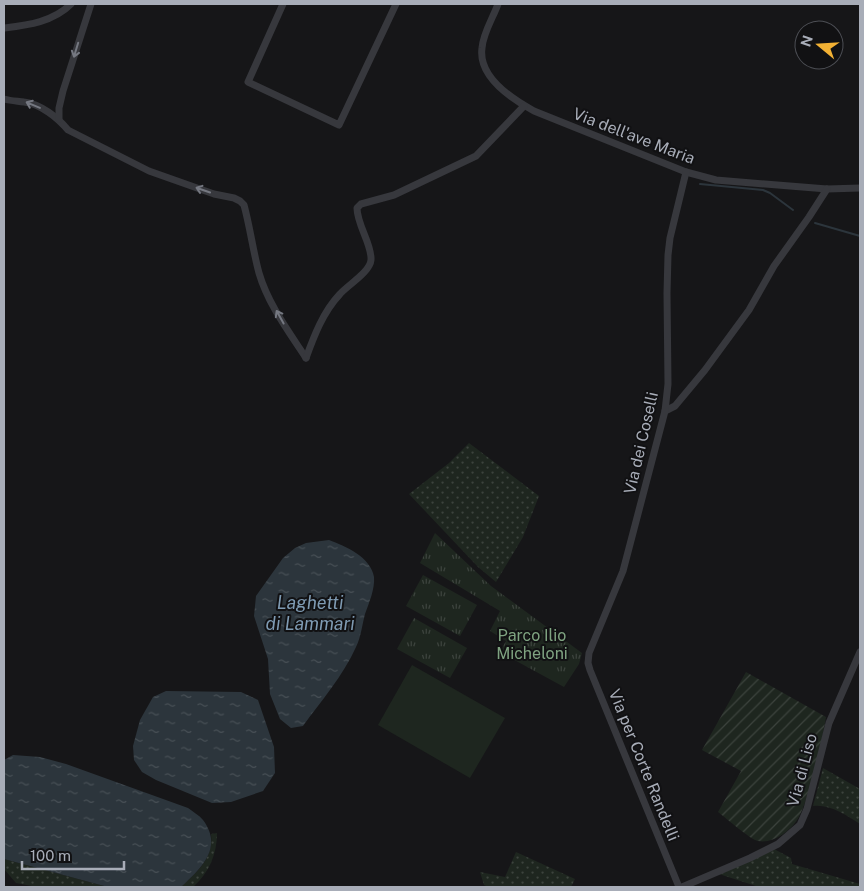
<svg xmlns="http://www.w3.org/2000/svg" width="864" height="891" font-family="'Public Sans',sans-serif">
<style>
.grass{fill:url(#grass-dots)}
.park{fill:url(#park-tufts)}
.garden{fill:url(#garden-furrows)}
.pitch{fill:#1e261f}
.water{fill:url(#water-ripples)}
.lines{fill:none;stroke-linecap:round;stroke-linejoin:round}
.stream{stroke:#2c353c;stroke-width:2}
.minor{stroke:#37383d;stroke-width:7}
.oneway{stroke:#757881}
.labels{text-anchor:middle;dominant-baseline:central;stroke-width:4;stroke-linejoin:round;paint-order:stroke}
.street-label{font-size:16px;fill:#a8adb8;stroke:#111113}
.park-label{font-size:16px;fill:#7fa381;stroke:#111113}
.water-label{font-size:18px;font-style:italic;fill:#7f9bb3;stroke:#111113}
</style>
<defs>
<pattern id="grass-dots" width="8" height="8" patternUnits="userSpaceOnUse" patternTransform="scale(1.25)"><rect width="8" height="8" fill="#1e261f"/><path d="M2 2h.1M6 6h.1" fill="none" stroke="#3c433d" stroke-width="1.8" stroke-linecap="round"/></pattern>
<pattern id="park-tufts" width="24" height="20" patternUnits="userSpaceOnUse" patternTransform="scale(1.25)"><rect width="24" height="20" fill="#1e261f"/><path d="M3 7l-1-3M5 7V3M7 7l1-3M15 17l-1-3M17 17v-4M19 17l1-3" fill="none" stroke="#3c433d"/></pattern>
<pattern id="garden-furrows" width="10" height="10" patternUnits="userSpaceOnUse" patternTransform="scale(1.25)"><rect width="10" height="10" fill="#1e261f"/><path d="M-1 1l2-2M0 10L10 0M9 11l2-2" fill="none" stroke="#3c433d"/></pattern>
<pattern id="water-ripples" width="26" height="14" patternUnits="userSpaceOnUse" patternTransform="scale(1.25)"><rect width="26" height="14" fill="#2c353c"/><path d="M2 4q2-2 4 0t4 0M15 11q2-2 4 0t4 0" fill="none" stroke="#485056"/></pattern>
</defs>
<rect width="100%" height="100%" fill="#161618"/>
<g class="grass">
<polygon points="469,443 539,496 523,537 496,582 478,567 409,494 449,463"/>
<path d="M823 768 860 789V824C846 815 830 804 813 806Z"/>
<path d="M217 833C217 854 209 873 193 887H181C197 872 214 858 211 834Z"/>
<polygon points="774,849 791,858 792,864 860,884 860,887 759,887 719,874"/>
<polygon points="516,852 575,879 571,887 488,887 484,885 480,872 505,877"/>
<polygon points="4,859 108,887 37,887 16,883 4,869"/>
</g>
<g class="park">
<polygon points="435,533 491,586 582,653 579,664 564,687 500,652 506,641 490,631 500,611 420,563"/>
<polygon points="423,575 477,605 460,636 406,606"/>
<polygon points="414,618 467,648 450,678 397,649"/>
</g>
<path class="garden" d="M746 672 826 717C823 737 808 805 797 820 790 831 773 844 758 841 751 840 726 818 718 812L741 771 702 750Z"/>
<polygon class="pitch" points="412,665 505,718 470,778 378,725"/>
<g class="water">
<path d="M329 540C345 546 371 557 374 577 375 589 369 603 365 614 362 625 361 637 356 647 343 676 321 701 303 726L291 728 280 719 270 694 268 659 254 616 256 596 283 558 295 548 306 543Z"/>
<polygon points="166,691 241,692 258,700 274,747 275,773 263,791 231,802 212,803 156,780 142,772 134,760 133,746 140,720 153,697"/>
<path d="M13 755 40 757 66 764 188 808C193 812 199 815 203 820 224 848 200 869 181 887H108L4 859V760Z"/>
</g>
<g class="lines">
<g class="stream">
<polyline points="700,184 763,190 770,193 793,210"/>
<polyline points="815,223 860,236"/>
</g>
<g class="minor">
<polyline points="283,4 248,82 339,125 396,4"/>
<path d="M498 4C493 18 483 33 482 48 478 77 512 99 534 111L686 172 716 180 827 189 860 188"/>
<path d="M4 28C28 25 53 22 71 4"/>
<path d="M4 99C11 101 17 101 24 102 41 104 58 118 68 130L149 171 214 194 234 198 240 201 244 205C250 227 253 251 259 273 268 304 289 332 306 358"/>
<polyline points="59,119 59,108 63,91 91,4"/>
<path d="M306 358C314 336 323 312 340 294 348 285 370 272 371 260 372 244 357 225 357 208L361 204 394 195 476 156 524 106"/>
<polyline points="665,411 675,406 705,370 749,310 774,266 809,217 827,189"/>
<polyline points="679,887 590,670 588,663 589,653 623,571 665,411 668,384 667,293 668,255 670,238 686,172"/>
<polyline points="682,887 750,858 778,844 800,825 807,809 829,723 860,652"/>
</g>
</g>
<defs><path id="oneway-shaft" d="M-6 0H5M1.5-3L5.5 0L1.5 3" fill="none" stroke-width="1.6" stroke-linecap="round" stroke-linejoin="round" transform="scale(1.25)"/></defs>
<g class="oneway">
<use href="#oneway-shaft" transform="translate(76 50) rotate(107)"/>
<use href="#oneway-shaft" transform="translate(33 105) rotate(-157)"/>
<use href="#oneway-shaft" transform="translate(203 190) rotate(-161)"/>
<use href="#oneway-shaft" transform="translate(280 317) rotate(-119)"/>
</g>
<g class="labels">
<g class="street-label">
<text transform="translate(634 136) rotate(21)">Via dell'ave Maria</text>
<text transform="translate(641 443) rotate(-77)">Via dei Coselli</text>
<text transform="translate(644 765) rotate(68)">Via per Corte Randelli</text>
<text transform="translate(802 770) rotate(-75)">Via di Liso</text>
</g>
<g class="park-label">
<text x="532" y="635">Parco Ilio<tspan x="532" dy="18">Micheloni</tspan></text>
</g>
<g class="water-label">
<text x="310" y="602">Laghetti<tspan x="310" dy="21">di Lammari</tspan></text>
</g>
</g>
<rect width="864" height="891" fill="none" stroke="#a8adb8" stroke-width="10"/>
<g transform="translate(819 45) rotate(288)"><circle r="24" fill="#111113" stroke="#4d4f55"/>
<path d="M0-4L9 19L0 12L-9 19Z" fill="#f2b134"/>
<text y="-8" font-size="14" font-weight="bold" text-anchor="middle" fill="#a8adb8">N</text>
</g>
<path d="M22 861v8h102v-8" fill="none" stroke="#a8adb8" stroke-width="2.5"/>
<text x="30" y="861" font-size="15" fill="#a8adb8" stroke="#111113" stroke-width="4" paint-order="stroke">100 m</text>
</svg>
